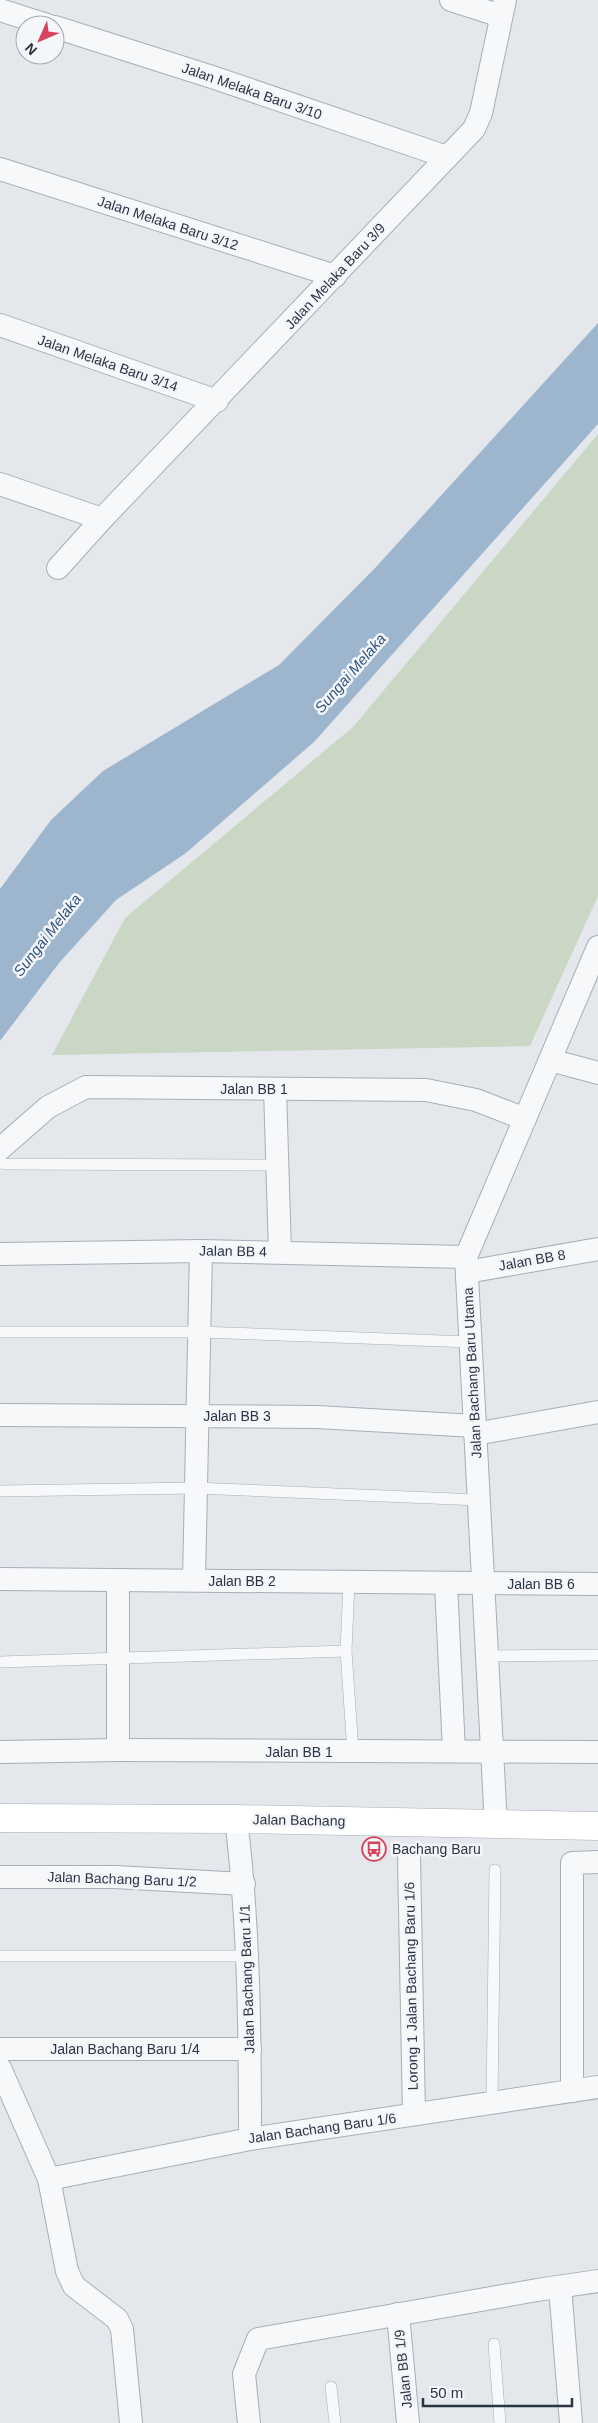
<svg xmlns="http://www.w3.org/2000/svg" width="598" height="2423" font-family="Helvetica,sans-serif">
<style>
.green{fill:#c9d7c4}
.water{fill:#9db6ce}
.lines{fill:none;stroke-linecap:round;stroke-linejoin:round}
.lane-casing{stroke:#a8aeb7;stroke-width:12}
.street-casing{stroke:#a8aeb7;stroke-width:24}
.secondary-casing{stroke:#a8aeb7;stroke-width:29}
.lane{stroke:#f7f8fa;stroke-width:11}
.street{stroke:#f7f8fa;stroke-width:22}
.secondary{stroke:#fff;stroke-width:28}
.labels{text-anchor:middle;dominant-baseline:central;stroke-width:5;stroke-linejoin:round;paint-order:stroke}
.street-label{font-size:14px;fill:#2a3546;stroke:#f4f6f9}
.poi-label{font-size:14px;fill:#2a3546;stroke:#f4f6f9;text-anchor:start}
.water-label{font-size:15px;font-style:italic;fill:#31557d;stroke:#f4f6f9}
</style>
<rect width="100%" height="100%" fill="#e4e7ec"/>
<polygon class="green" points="598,434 598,896 530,1046 52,1055 125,918 353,727"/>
<polygon class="water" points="598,323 598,424 314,742 186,853 116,900 59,963 0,1041 0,889 51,820 103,771 279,665 376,567"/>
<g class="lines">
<g class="lane-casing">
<g id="lane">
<polyline points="0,1162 4,1164 278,1165"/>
<polyline points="0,1332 199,1332 470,1342"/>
<polyline points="0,1491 196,1488 479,1500"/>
<polyline points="349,1582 346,1651 353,1752"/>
<polyline points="487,1656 598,1655"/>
<polyline points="0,1662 346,1651"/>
<polyline points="0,1956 247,1956"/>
<polyline points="492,2102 495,1870"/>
<polyline points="494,2344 500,2423"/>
<polyline points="331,2387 335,2423"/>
</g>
</g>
<g class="street-casing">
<g id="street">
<polyline points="451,0 501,16"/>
<polyline points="0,10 47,25"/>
<polyline points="55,27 212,77 447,157"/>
<polyline points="0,169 335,276"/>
<polyline points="0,325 217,401"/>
<polyline points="0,484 102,519"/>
<polyline points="58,568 102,519 474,129 481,113 505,0"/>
<polyline points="550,1060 598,1073"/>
<polyline points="275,1089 280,1252"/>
<polyline points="0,1149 48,1107 86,1087 426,1090 476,1100 525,1119"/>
<polyline points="0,1254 201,1251 466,1257"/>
<polyline points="467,1272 598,1249"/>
<polyline points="0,1415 317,1417 475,1426"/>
<polyline points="475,1434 598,1412"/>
<polyline points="0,1579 598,1584"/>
<polyline points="118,1580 118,1750"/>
<polyline points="194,1580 201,1251"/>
<polyline points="446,1584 454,1751"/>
<polyline points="0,1752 118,1750 598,1752"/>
<path d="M236 1819C249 1925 250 2032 250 2139"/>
<polyline points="496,1826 466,1257 598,947"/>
<polyline points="409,1858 414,2114"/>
<polyline points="0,1877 115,1877 244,1884"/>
<polyline points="0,2049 250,2049"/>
<polyline points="0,2068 49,2179 67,2271 74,2286 117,2319 122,2329 131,2423"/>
<polyline points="572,2091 572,1863 598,1862"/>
<polyline points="49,2179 250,2139 598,2087"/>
<polyline points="560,2287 571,2423"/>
<polyline points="398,2314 408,2423"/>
<polyline points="249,2423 244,2374 258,2339 537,2290 598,2281"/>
</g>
</g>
<g class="secondary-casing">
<polyline id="secondary" points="0,1818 236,1819 598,1826"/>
</g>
<use href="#lane" class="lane"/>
<use href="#street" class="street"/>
<use href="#secondary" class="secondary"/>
</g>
<defs>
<g id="bus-ring" transform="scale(1.25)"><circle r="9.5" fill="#f4f6f9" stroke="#d7425c" stroke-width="1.5"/><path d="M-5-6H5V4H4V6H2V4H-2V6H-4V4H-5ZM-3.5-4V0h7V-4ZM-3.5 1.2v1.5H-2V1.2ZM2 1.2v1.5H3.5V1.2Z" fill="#d7425c"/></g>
</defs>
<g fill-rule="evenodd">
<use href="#bus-ring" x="374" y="1849"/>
</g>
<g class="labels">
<g class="street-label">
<text transform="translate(252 91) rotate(19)">Jalan Melaka Baru 3/10</text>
<text transform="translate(168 223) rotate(18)">Jalan Melaka Baru 3/12</text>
<text transform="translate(335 276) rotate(-47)">Jalan Melaka Baru 3/9</text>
<text transform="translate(108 363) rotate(19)">Jalan Melaka Baru 3/14</text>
<text x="254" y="1089">Jalan BB 1</text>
<text transform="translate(233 1251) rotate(1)">Jalan BB 4</text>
<text transform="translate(532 1260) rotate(-10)">Jalan BB 8</text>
<text transform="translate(472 1373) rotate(-93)">Jalan Bachang Baru Utama</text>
<text x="237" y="1416">Jalan BB 3</text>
<text x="242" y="1581">Jalan BB 2</text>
<text x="541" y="1584">Jalan BB 6</text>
<text x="299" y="1752">Jalan BB 1</text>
<text transform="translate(299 1820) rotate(1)">Jalan Bachang</text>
<text transform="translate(122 1879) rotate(2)">Jalan Bachang Baru 1/2</text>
<text transform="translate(247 1979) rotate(-92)">Jalan Bachang Baru 1/1</text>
<text transform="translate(411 1986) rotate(-91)">Lorong 1 Jalan Bachang Baru 1/6</text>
<text x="125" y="2049">Jalan Bachang Baru 1/4</text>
<text transform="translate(322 2128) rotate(-8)">Jalan Bachang Baru 1/6</text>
<text transform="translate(403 2369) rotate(-96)">Jalan BB 1/9</text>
</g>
<g class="poi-label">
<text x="392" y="1849">Bachang Baru</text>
</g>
<g class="water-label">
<text transform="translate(350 673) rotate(-49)">Sungai Melaka</text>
<text transform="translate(47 935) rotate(-52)">Sungai Melaka</text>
</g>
</g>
<g transform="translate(40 40) rotate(225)"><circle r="24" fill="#f4f6f9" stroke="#a3a9b1"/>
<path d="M0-4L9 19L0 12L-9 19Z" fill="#d7425c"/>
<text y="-8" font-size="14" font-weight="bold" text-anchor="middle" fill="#2a3546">N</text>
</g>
<path d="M423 2398v8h149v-8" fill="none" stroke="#2a3546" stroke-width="2.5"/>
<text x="430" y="2398" font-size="15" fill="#2a3546" stroke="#f4f6f9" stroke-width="4" paint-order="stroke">50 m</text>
</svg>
